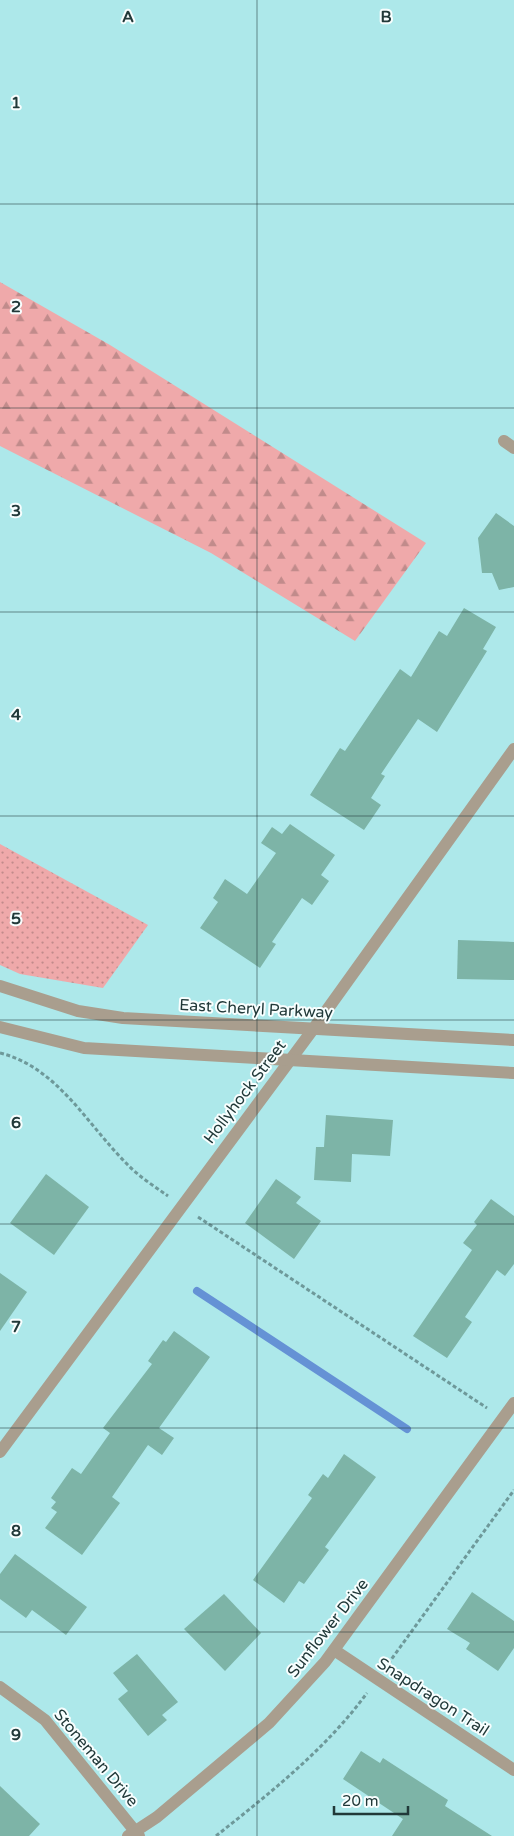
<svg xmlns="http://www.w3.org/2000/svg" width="514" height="1836" font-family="'Varela Round',sans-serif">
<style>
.grass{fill:url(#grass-dots)}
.forest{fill:url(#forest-firs)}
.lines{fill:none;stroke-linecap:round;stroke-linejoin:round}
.stream{stroke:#6592d5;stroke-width:8}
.building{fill:#7db4a7}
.path{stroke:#6e999a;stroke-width:3;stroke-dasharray:4 2.5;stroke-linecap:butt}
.minor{stroke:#a99e8e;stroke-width:12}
.tertiary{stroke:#a99e8e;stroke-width:12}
.grid{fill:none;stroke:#213939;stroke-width:1;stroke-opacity:0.55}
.labels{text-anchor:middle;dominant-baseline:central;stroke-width:4;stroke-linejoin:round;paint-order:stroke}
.street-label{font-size:16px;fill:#213939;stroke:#f8fefe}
.grid-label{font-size:16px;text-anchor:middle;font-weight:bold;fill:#213939;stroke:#f8fefe;stroke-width:4;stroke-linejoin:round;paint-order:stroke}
</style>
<defs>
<pattern id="grass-dots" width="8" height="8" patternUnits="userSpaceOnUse" patternTransform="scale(1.25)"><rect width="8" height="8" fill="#efa9aa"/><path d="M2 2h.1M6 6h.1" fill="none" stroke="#c18b8b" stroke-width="1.8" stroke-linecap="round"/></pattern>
<pattern id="forest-firs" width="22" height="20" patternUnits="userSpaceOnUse" patternTransform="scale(1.25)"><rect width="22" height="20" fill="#efa9aa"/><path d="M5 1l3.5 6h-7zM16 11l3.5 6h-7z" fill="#c18b8b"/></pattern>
</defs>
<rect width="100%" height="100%" fill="#ade8ea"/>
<polygon class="grass" points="0,844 148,925 103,988 20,974 0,965"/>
<polygon class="forest" points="0,282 110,345 426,543 355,641 211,553 0,446"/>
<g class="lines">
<polyline class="stream" points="197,1291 407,1429"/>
</g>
<g class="building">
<polygon points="496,513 514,526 514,587 499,590 492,573 482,573 478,538"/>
<polygon points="464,608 496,627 483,649 487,651 437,732 418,719 381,774 385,776 371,798 381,805 364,830 310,795 340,748 345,751 400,669 411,677 439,631 447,636"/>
<polygon points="290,824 335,855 321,875 329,881 312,905 302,898 272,942 276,944 260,968 200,928 218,902 213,898 225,879 247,894 276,853 261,843 272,827 282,834"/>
<polygon points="458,940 514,942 514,980 457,979"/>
<polygon points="326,1115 393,1120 390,1156 352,1154 351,1182 314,1180 316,1147 324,1147"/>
<polygon points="46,1174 89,1207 54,1255 10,1223"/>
<polygon points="276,1179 301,1197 296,1203 321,1221 294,1259 245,1223"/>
<polygon points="491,1199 514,1216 514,1264 505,1276 497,1270 465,1317 472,1322 447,1358 413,1336 472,1250 463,1243 477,1225 474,1222"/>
<polygon points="0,1273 27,1292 0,1331"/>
<polygon points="174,1331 210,1357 159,1428 174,1438 162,1455 148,1445 112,1497 120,1503 82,1555 45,1528 57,1512 51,1508 56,1502 51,1498 72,1468 81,1474 110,1433 103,1428 152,1364 148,1361 163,1340 166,1342"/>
<polygon points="344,1454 376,1477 325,1547 329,1550 304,1584 299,1581 284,1603 253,1580 312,1498 308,1495 323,1474 328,1478"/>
<polygon points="15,1554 87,1607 66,1635 32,1610 26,1618 0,1599 0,1574"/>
<polygon points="472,1592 514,1621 514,1648 498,1671 466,1649 470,1643 447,1629"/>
<polygon points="224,1594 261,1633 225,1671 184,1629"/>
<polygon points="137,1654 178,1702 162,1715 167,1720 148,1736 118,1699 128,1691 113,1673"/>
<polygon points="361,1751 380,1763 383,1758 448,1800 445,1806 492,1836 392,1836 403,1819 343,1779"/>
<polygon points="0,1786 40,1824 29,1836 0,1836"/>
</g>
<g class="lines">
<g class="path">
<path d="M0 1053C57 1067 87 1124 126 1163 138 1176 154 1186 168 1196"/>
<polyline points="198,1217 487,1408"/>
<polyline points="388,1664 514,1490"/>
<path d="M216 1836C270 1793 326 1749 367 1693"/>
</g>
<g class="minor">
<polyline points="504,441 514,448"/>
<polyline points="0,1452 314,1028 514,749"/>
<polyline points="334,1650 514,1770"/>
<polyline points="0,1687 45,1720 139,1836"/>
<polyline points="128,1836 157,1817 269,1723 325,1662 514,1403"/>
</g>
<g class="tertiary">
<polyline points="0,986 78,1011 123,1018 514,1040"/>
<polyline points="0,1027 84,1048 514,1073"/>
</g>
</g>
<path class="grid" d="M257 0V1836M0 204H514M0 408H514M0 612H514M0 816H514M0 1020H514M0 1224H514M0 1428H514M0 1632H514"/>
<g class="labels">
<g class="street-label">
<text transform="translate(256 1009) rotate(3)">East Cheryl Parkway</text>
<text transform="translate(245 1092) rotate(-53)">Hollyhock Street</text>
<text transform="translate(328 1628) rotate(-52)">Sunflower Drive</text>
<text transform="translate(433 1697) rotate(33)">Snapdragon Trail</text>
<text transform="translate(96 1758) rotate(50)">Stoneman Drive</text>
</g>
</g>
<g class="grid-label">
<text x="128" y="22">A</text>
<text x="386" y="22">B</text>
<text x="16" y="108">1</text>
<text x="16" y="312">2</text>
<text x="16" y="516">3</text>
<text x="16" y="720">4</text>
<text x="16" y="924">5</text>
<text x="16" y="1128">6</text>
<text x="16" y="1332">7</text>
<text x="16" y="1536">8</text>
<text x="16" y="1740">9</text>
</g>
<path d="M334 1806v8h74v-8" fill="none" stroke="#213939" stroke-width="2.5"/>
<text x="342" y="1806" font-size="15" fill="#213939" stroke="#f8fefe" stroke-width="4" paint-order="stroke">20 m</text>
</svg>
